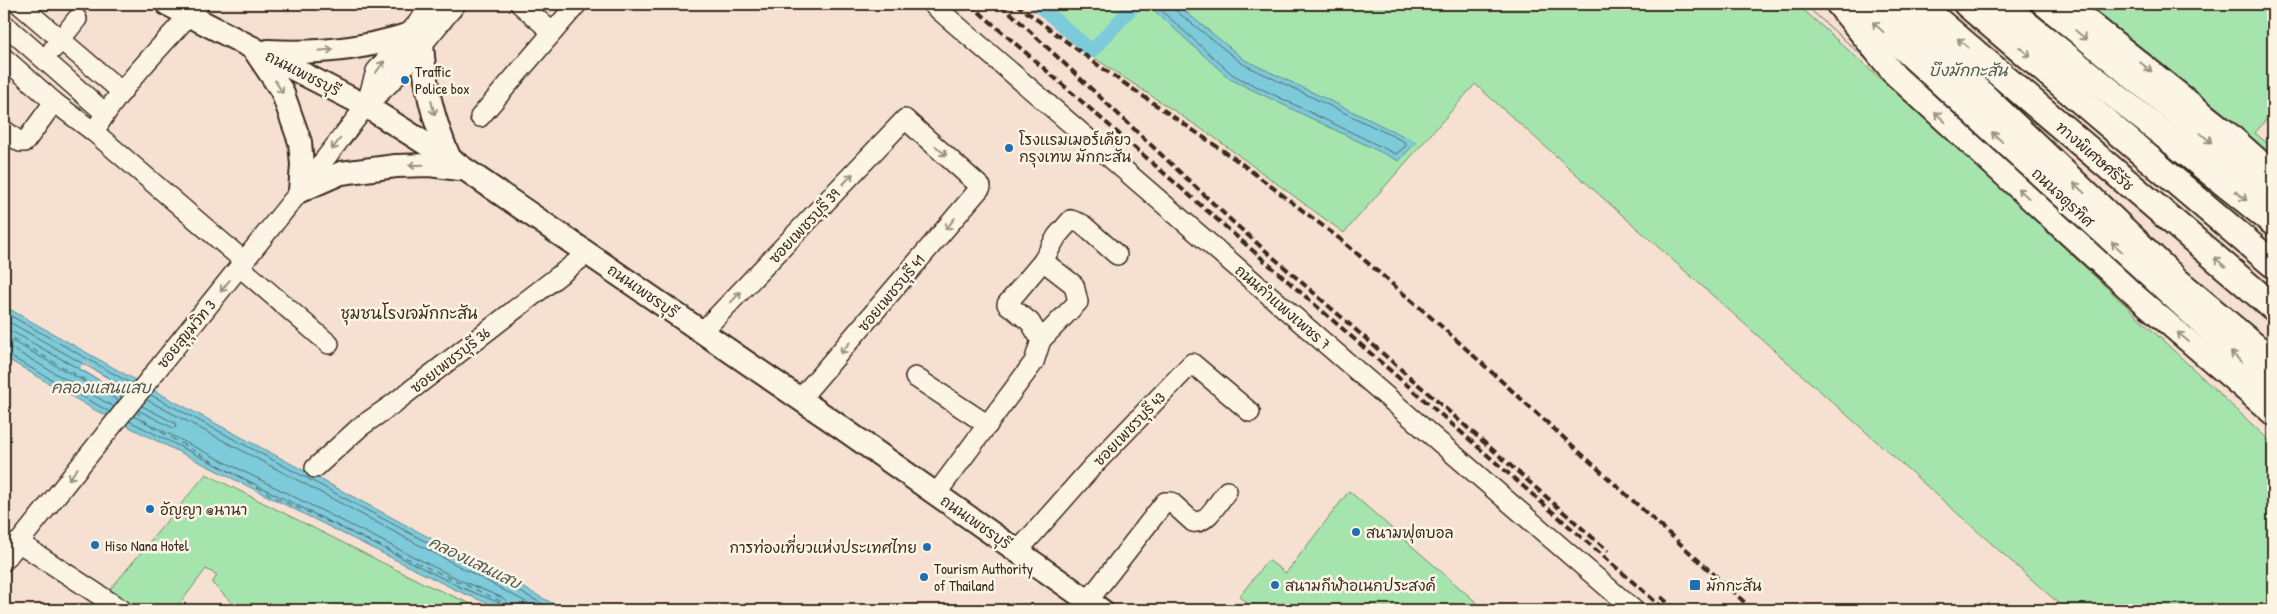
<svg xmlns="http://www.w3.org/2000/svg" width="2277" height="614" font-family="'Patrick Hand','Playpen Sans Thai',sans-serif">
<style>
.green{fill:#a5e5ad;stroke:#708866}
.water{fill:#7dcadb;stroke:#638a8f}
.pier{fill:#f6e0d1}
.lines{fill:none;stroke-linecap:round;stroke-linejoin:round}
.shore{stroke:#556a6a;stroke-width:1}
.canal{stroke:#7dcadb;stroke-width:14}
.ferry{stroke:#4f5a57;stroke-width:1;stroke-dasharray:6 5;stroke-linecap:butt}
.minor-casing{stroke:#3b2a1e;stroke-width:22}
.major-casing{stroke:#3b2a1e;stroke-width:26}
.highway-casing{stroke:#3b2a1e;stroke-width:30}
.minor{stroke:#fcf5e5;stroke-width:19}
.major{stroke:#fcf5e5;stroke-width:22}
.highway{stroke:#fcf5e5;stroke-width:26}
.rail{stroke:#3b2a1e;stroke-width:4;stroke-dasharray:8 4;stroke-linecap:butt}
.oneway{stroke:#9c9082}
.poi-dot{fill:#1f6fb2;stroke:#fcf5e5;stroke-width:2}
.labels{text-anchor:middle;dominant-baseline:central;stroke-width:5;stroke-linejoin:round;paint-order:stroke}
.poi-label{font-size:15px;fill:#3b2a1e;stroke:#fcf5e5;text-anchor:start}
.street-label{font-size:15px;fill:#3b2a1e;stroke:#fcf5e5}
.water-label{font-size:16px;font-style:italic;fill:#4f5a57;stroke:#fcf5e5}
.neighbourhood-label{font-size:16px;fill:#3b2a1e;stroke:#fcf5e5}
</style>
<rect width="100%" height="100%" fill="#f6e0d1"/>
<filter id="ink" filterUnits="userSpaceOnUse"><feTurbulence type="fractalNoise" baseFrequency=".02" numOctaves="2"/><feDisplacementMap in="SourceGraphic" scale="10" xChannelSelector="R" yChannelSelector="G"/><feConvolveMatrix kernelMatrix="1 2 1 2 8 2 1 2 1" color-interpolation-filters="sRGB"/></filter>
<g filter="url(#ink)">
<g class="green">
<polygon points="1029,4 1797,4 1972,161 2273,444 2273,610 2066,610 1475,84 1344,233 1215,138 1087,53"/>
<polygon points="2090,4 2273,4 2273,111 2255,133 2273,148 2273,159 2087,8"/>
<polygon points="206,474 425,584 485,610 239,610 212,583 217,575 206,569 175,610 139,610 108,592"/>
<polygon points="1349,491 1485,610 1257,610 1239,597 1268,560 1286,573"/>
</g>
<g class="water">
<polygon points="1147,4 1176,4 1245,60 1416,142 1399,161 1230,79"/>
<polygon points="4,306 153,390 565,610 504,610 458,591 93,409 4,357"/>
</g>
<polygon class="pier" points="84,362 119,386 115,391 80,368"/>
<g class="lines">
<g class="shore">
<polyline points="1154,4 1233,75 1396,154 1406,146 1405,142 1243,64 1175,10 1173,4"/>
<polyline points="1804,4 1866,59"/>
<polyline points="4,312 132,384"/>
<polyline points="4,319 128,389"/>
<polyline points="4,327 124,394"/>
<polyline points="4,340 14,342 119,401"/>
<polyline points="4,347 11,348 114,407"/>
<polyline points="4,353 110,412"/>
<polyline points="151,395 554,610"/>
<polyline points="147,400 541,610"/>
<polyline points="138,410 173,428 176,427 175,423 142,406"/>
<polyline points="133,416 462,581 503,598 508,603 510,610"/>
<polyline points="129,421 460,587 500,603 504,610"/>
</g>
<polyline class="canal" points="1037,4 1092,51 1135,4"/>
<g class="ferry">
<polyline points="4,333 97,387 115,390 122,398"/>
<polyline points="136,411 149,425 276,498 520,610"/>
</g>
<g class="minor-casing">
<g id="minor">
<polyline points="19,4 122,92"/>
<polyline points="520,4 552,32"/>
<polyline points="932,4 1634,610"/>
<polyline points="4,24 105,113"/>
<polyline points="53,49 77,19"/>
<path d="M4 58 54 102 94 132C122 84 163 45 199 4"/>
<polyline points="367,102 376,71 434,4"/>
<polyline points="480,117 577,4"/>
<polyline points="4,130 20,142 25,142 54,102"/>
<polyline points="94,132 244,261"/>
<polyline points="240,267 329,344"/>
<polyline points="702,332 905,119 981,187 800,399"/>
<polyline points="1041,340 1078,302 1074,285 1043,261"/>
<polyline points="915,377 988,425"/>
<polyline points="315,468 360,427 393,404 588,253"/>
<polyline points="936,494 1034,362 1041,340 1030,322 1007,304 1043,261 1057,236 1071,220 1082,224 1117,255"/>
<polyline points="18,542 122,610"/>
<polyline points="1018,551 1092,467 1192,363 1250,412"/>
<polyline points="4,561 300,191 366,106 393,80 456,4"/>
<path d="M1088 601 1165 502H1171L1193 522C1206 525 1219 501 1227 491"/>
</g>
</g>
<g class="major-casing">
<g id="major">
<polyline points="167,4 366,106 450,159 832,421 1101,610"/>
<polyline points="1837,4 1895,75 2136,296 2273,414"/>
<polyline points="1853,4 2273,389"/>
<polyline points="2043,4 2273,194"/>
<polyline points="2067,4 2228,133 2273,173"/>
<path d="M422 43C424 82 434 123 450 159"/>
<polyline points="253,48 282,91 300,142 302,165 300,191 341,173 396,166 430,165 459,169"/>
<path d="M268 51C315 54 362 49 407 35"/>
</g>
</g>
<g class="highway-casing">
<g id="highway">
<polyline points="1887,4 2178,282 2273,362"/>
<polyline points="1918,4 2273,307"/>
<polyline points="1967,4 2273,264"/>
<polyline points="2001,4 2273,222"/>
</g>
</g>
<use href="#minor" class="minor"/>
<use href="#major" class="major"/>
<use href="#highway" class="highway"/>
<g class="rail">
<polyline points="970,4 1665,610"/>
<polyline points="1001,4 1234,223 1608,551"/>
<polyline points="1016,4 1102,68 1238,161 1340,239 1441,326 1753,610"/>
<polyline points="1661,597 1676,610"/>
</g>
</g>
<defs><path id="oneway-shaft" d="M-6 0H5M1.5-3L5.5 0L1.5 3" fill="none" stroke-width="1.6" stroke-linecap="round" stroke-linejoin="round" transform="scale(1.25)"/></defs>
<g class="oneway">
<use href="#oneway-shaft" transform="translate(1878 27) rotate(-137)"/>
<use href="#oneway-shaft" transform="translate(2081 35) rotate(40)"/>
<use href="#oneway-shaft" transform="translate(1963 43) rotate(-139)"/>
<use href="#oneway-shaft" transform="translate(326 50) rotate(-5)"/>
<use href="#oneway-shaft" transform="translate(2025 52) rotate(40)"/>
<use href="#oneway-shaft" transform="translate(380 67) rotate(-54)"/>
<use href="#oneway-shaft" transform="translate(2146 67) rotate(39)"/>
<use href="#oneway-shaft" transform="translate(279 87) rotate(58)"/>
<use href="#oneway-shaft" transform="translate(433 108) rotate(76)"/>
<use href="#oneway-shaft" transform="translate(1940 117) rotate(-137)"/>
<use href="#oneway-shaft" transform="translate(1997 137) rotate(-137)"/>
<use href="#oneway-shaft" transform="translate(2206 138) rotate(40)"/>
<use href="#oneway-shaft" transform="translate(336 144) rotate(128)"/>
<use href="#oneway-shaft" transform="translate(941 151) rotate(41)"/>
<use href="#oneway-shaft" transform="translate(416 165) rotate(178)"/>
<use href="#oneway-shaft" transform="translate(848 179) rotate(-47)"/>
<use href="#oneway-shaft" transform="translate(2079 188) rotate(-137)"/>
<use href="#oneway-shaft" transform="translate(2023 193) rotate(-138)"/>
<use href="#oneway-shaft" transform="translate(2241 196) rotate(39)"/>
<use href="#oneway-shaft" transform="translate(950 224) rotate(130)"/>
<use href="#oneway-shaft" transform="translate(2117 247) rotate(-137)"/>
<use href="#oneway-shaft" transform="translate(2220 262) rotate(-139)"/>
<use href="#oneway-shaft" transform="translate(225 286) rotate(128)"/>
<use href="#oneway-shaft" transform="translate(736 297) rotate(-46)"/>
<use href="#oneway-shaft" transform="translate(2183 337) rotate(-140)"/>
<use href="#oneway-shaft" transform="translate(845 348) rotate(130)"/>
<use href="#oneway-shaft" transform="translate(2236 357) rotate(-137)"/>
<use href="#oneway-shaft" transform="translate(73 474) rotate(129)"/>
</g>
</g>
<g class="poi-dot">
<circle cx="405" cy="80" r="5"/>
<circle cx="1009" cy="148" r="5"/>
<circle cx="150" cy="509" r="5"/>
<circle cx="1356" cy="532" r="5"/>
<circle cx="95" cy="545" r="5"/>
<circle cx="927" cy="547" r="5"/>
<circle cx="924" cy="577" r="5"/>
<circle cx="1275" cy="585" r="5"/>
<rect x="1689" y="579" width="12" height="12" rx="2.5"/>
</g>
<g class="labels">
<g class="poi-label">
<text x="415" y="71">Traffic<tspan x="415" dy="17">Police box</tspan></text>
<text x="1019" y="139">โรงแรมเมอร์เคียว<tspan x="1019" dy="17">กรุงเทพ มักกะสัน</tspan></text>
<text x="160" y="509">อัญญา @นานา</text>
<text x="1366" y="532">สนามฟุตบอล</text>
<text x="105" y="545">Hiso Nana Hotel</text>
<text x="917" y="547" text-anchor="end">การท่องเที่ยวแห่งประเทศไทย</text>
<text x="934" y="568">Tourism Authority<tspan x="934" dy="17">of Thailand</tspan></text>
<text x="1285" y="585">สนามกีฬาอเนกประสงค์</text>
<text x="1706" y="585">มักกะสัน</text>
</g>
<g class="street-label">
<text transform="translate(303 73) rotate(27)">ถนนเพชรบุรี</text>
<text transform="translate(2095 156) rotate(41)">ทางพิเศษศรีรัช</text>
<text transform="translate(2063 197) rotate(43)">ถนนจตุรทิศ</text>
<text transform="translate(804 226) rotate(-47)">ซอยเพชรบุรี 39</text>
<text transform="translate(643 291) rotate(35)">ถนนเพชรบุรี</text>
<text transform="translate(891 293) rotate(-50)">ซอยเพชรบุรี 41</text>
<text transform="translate(1283 307) rotate(41)">ถนนกำแพงเพชร 7</text>
<text transform="translate(186 334) rotate(-51)">ซอยสุขุมวิท 3</text>
<text transform="translate(450 360) rotate(-38)">ซอยเพชรบุรี 36</text>
<text transform="translate(1129 429) rotate(-46)">ซอยเพชรบุรี 43</text>
<text transform="translate(976 522) rotate(35)">ถนนเพชรบุรี</text>
</g>
<g class="water-label">
<text x="1968" y="70">บึงมักกะสัน</text>
<text x="101" y="387">คลองแสนแสบ</text>
<text transform="translate(475 562) rotate(26)">คลองแสนแสบ</text>
</g>
<g class="neighbourhood-label">
<text x="409" y="313">ชุมชนโรงเจมักกะสัน</text>
</g>
</g>
<rect width="2277" height="614" fill="none" stroke="#fcf5e5" stroke-width="20"/>
<rect x="10" y="10" width="2257" height="594" fill="none" stroke="#3b2a1e" stroke-width="2" filter="url(#ink)"/>
</svg>
